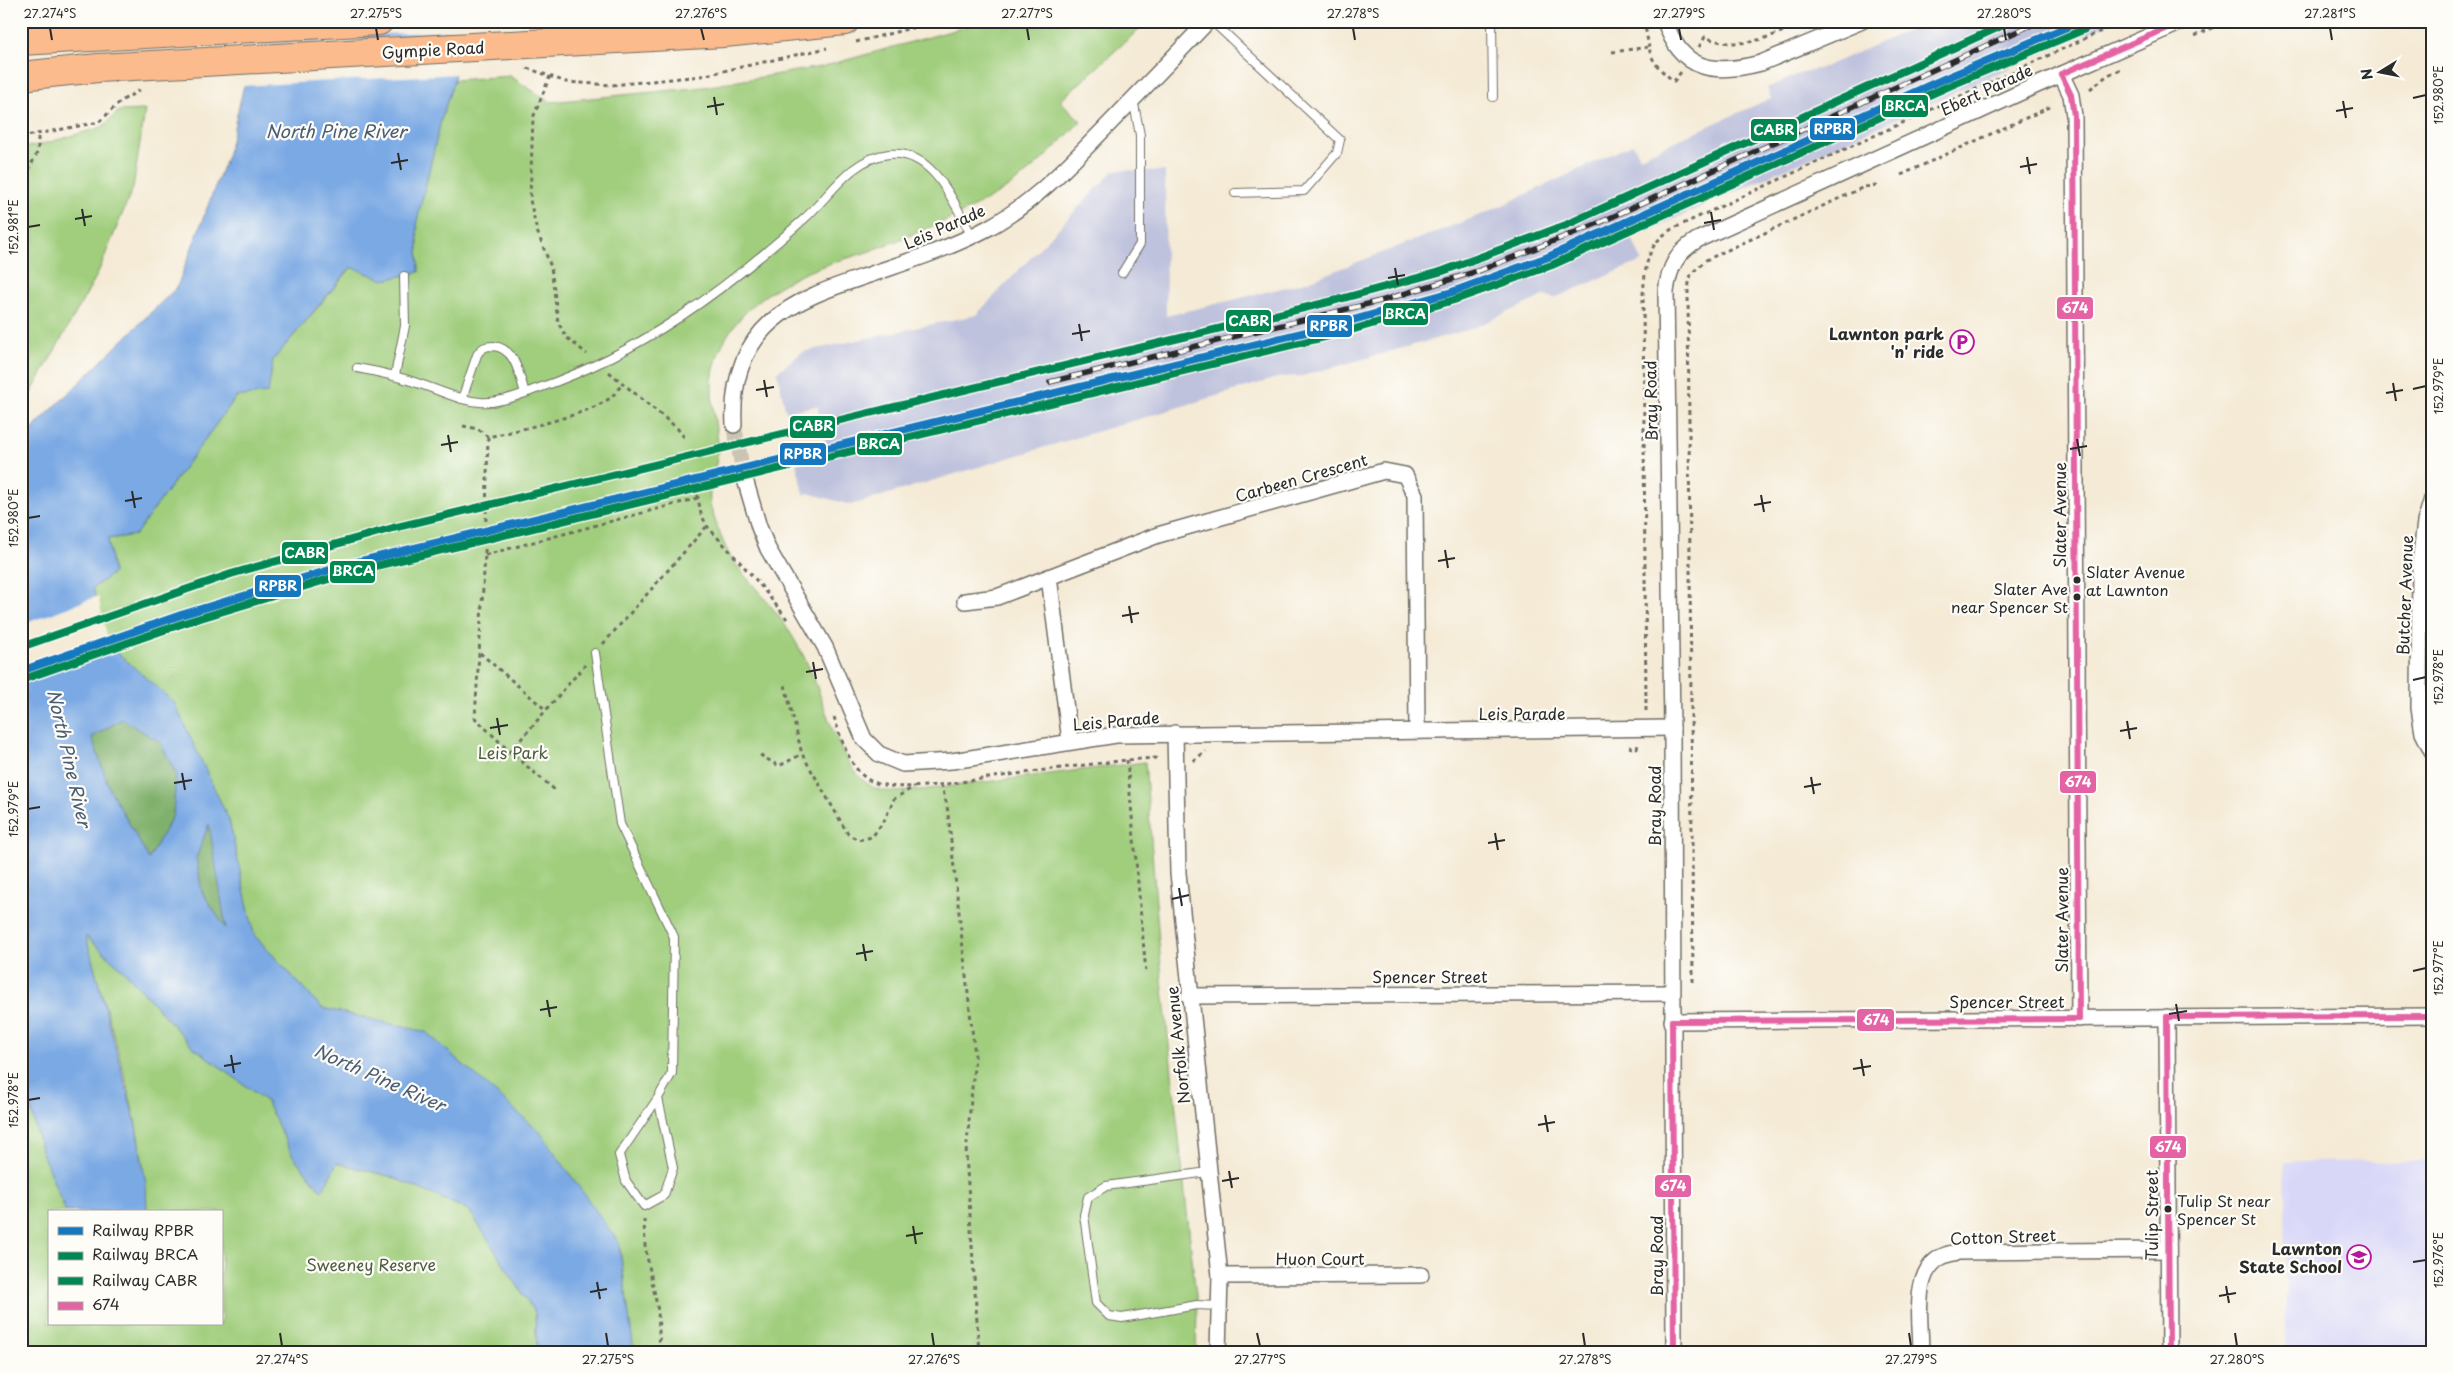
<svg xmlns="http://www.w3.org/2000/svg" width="2453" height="1373" font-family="'Playpen Sans',sans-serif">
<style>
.built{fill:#d8d7f8}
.industrial{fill:#bfc2dd}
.green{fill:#a0ce7d;stroke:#667c54}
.forest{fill:#80b16c;stroke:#566e4c}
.water{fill:#7aa9e4;stroke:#526a88;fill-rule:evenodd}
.pier{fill:#f4ead5}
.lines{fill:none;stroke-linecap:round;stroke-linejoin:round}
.street-tunnel{stroke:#ccc4b3;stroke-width:15;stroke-dasharray:15 8;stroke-linecap:butt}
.lane-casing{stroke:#716e66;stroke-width:10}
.street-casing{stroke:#716e66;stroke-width:18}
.highway-casing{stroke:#716e66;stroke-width:30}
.path{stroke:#716e66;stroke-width:3;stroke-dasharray:4 4;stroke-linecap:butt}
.lane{stroke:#fff;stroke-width:8}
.street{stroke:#fff;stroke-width:15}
.highway{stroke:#fbbb8d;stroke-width:28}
.rail-casing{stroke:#2b2b2b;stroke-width:5.5}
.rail{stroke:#fdfcf7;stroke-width:4;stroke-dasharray:11;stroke-linecap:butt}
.bus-1-casing{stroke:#fdfcf7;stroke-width:10}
.bus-1{stroke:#e463a4;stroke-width:6}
.rail-1-casing{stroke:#fdfcf7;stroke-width:11}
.rail-2-casing{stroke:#fdfcf7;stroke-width:11}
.rail-3-casing{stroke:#fdfcf7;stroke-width:11}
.rail-1{stroke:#1578be;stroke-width:8}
.rail-2{stroke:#008752;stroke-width:8}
.rail-3{stroke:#008752;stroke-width:8}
.ticks{fill:none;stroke:#2b2b2b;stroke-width:2}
.bus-dot{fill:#2b2b2b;stroke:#fdfcf7;stroke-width:2}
.labels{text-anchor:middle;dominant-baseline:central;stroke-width:4.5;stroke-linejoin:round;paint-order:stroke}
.bus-label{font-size:15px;fill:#2b2b2b;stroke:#fdfcf7;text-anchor:start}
.street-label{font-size:16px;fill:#2b2b2b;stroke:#fdfcf7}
.poi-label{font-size:16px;font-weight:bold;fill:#2b2b2b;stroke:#fdfcf7;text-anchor:end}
.park-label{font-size:16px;fill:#4e5c44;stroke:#fdfcf7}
.water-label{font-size:18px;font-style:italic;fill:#4b5d75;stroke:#fdfcf7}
.line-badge{stroke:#fdfcf7;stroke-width:2}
.badge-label{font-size:14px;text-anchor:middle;font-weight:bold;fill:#fff}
.neatline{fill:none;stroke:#2b2b2b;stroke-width:2}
.ticks-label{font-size:12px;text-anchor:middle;fill:#2b2b2b}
</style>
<rect width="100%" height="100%" fill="#fdfcf7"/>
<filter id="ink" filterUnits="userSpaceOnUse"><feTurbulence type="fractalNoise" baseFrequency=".02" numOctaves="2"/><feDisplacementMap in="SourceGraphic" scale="10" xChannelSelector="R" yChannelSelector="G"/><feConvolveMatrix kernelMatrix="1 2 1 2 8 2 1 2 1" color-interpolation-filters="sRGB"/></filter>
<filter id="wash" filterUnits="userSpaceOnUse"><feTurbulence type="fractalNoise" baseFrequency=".0096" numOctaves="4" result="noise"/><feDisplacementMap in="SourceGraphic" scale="20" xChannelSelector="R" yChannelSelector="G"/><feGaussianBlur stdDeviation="1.12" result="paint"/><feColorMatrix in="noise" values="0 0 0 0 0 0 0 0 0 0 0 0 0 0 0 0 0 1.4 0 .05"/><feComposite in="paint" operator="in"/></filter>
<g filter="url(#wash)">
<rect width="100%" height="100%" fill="#f4ead5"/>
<polygon class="built" points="2432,1161 2432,1352 2286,1352 2285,1162"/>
<polygon class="industrial" points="1930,21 2114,21 1632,238 1642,261 1554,298 1544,296 1471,329 1302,376 1280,377 851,505 808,493 804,495 796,463 829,454 817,406 786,412 777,372 802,352 976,315 1114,170 1165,171 1166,316 1303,283 1488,212 1633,144 1640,157 1771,98 1767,88 1806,71 1822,68"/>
<g class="green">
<path d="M987 21H1148L1060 101 1081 121C1051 152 1022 182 983 202 950 220 905 238 870 251 853 257 835 261 818 268 774 284 727 316 715 365 708 392 715 417 718 443 720 465 704 489 712 511 717 526 723 544 731 557 740 572 754 585 765 599 784 621 800 646 812 674 825 705 842 774 875 788 892 795 912 790 929 789L1145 762 1162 980 1197 1305 1196 1352H634L619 1243 426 1032 322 1008 254 935 229 820 106 643 93 588 113 573 108 539 135 535 236 397 268 392 273 360 352 267 384 280 419 272 417 221 441 120 454 80 510 76 550 102 704 87 825 66Z"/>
<polygon points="145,110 133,188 97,275 21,411 21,148 43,144 102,127 119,111"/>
<path d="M85 935 124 971 192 1046 266 1101 293 1156 321 1190 337 1163 389 1176 469 1210 535 1313 537 1352H21V1070L42 1153 66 1212H49V1324H221V1212H147C144 1122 109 1023 85 935Z"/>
</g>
<g class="forest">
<polygon points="122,719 160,742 176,774 173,815 149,859 109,788 92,737"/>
<polygon points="210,823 226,930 202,892 196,858"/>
</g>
<path class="water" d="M259 21H462L454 80 441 120 417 221 419 272 384 280 351 267 273 360 268 393 236 397 135 535 108 539 113 573 93 588 106 643 174 702 229 820 254 935 322 1008 426 1032 540 1132 619 1243 634 1352H537L535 1313 469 1210 389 1176 337 1163 322 1191 293 1156 266 1101 192 1046 124 971 86 936 135 1121 146 1184 147 1212H66L42 1153 21 1070V445L37 424 177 287 228 153ZM122 719 160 742 176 774 173 815 149 859 109 788 92 737ZM209 824 226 929 202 892 196 858Z"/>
<g class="pier">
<polygon points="256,21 465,21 463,30 252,41"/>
<polygon points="463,34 457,74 241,86 251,45"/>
<polygon points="98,596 108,641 114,647 21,681 21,625"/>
</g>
</g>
<g filter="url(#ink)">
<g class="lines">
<polyline class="street-tunnel" points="734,425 744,476"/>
<g class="lane-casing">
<g id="lane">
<polyline points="1212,21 1340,140 1337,153 1304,191 1235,193"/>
<polyline points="1492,21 1493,97"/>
<polyline points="1122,273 1140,244 1140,135 1133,99"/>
<path d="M357 368C380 372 401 377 423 385 441 391 461 401 480 402 500 404 521 394 539 388 640 353 725 290 804 219 830 196 851 158 889 154 934 149 954 204 972 236"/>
<polyline points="395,375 405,326 404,276"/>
<path d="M462 399 477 355C481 348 485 346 493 346 516 348 519 375 525 393"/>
<polyline points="595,653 620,824 674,937 672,1073 658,1098 673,1168 664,1195 644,1206 626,1181 619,1155 658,1098"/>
<polyline points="1208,1172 1106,1186 1088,1197 1084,1215 1096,1303 1109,1316 1122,1318 1197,1305 1217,1306"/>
</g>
</g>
<g class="street-casing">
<g id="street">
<path d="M1665 21C1681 72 1715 75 1761 63L1862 21"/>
<polyline points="2061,74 2071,95 2074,116 2079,1019"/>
<path d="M734 425C732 386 740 350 771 322 799 297 837 286 872 274 912 260 951 248 988 228 1034 203 1072 162 1108 125 1142 90 1175 56 1208 21"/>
<polyline points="744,476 759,527 768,549 825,647 864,739 879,754 903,764 952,761 1116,735 1672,728"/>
<polyline points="2432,499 2425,522 2420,563 2419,708 2423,733 2432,751"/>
<polyline points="1049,577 1070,741"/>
<polyline points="965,601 997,597 1158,535 1384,471 1405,475 1415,495 1417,731"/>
<polyline points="1175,733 1178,873 1220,1276 1218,1352"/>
<polyline points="1189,996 1672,993"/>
<polyline points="2167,1017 2169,1352"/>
<polyline points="1672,1021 2432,1016"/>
<polyline points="1220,1276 1421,1275"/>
<path d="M1674 1352 1672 728 1666 292C1669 268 1676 253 1697 240L2037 85 2184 21"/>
<path d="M1921 1352C1921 1315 1908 1257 1959 1252L2168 1250"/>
</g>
</g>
<g class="highway-casing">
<g id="highway">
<polyline points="21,41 379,21"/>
<polyline points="21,76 98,68 724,33 845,21"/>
</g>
</g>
<g class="path">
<polyline points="1644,21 1649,47"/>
<polyline points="2195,36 2226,21"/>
<polyline points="856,42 940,21"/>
<path d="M1699 47 1705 37C1741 52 1773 36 1806 21"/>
<path d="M1612 52 1649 47C1651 62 1662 72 1674 81L1681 72"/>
<polyline points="527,68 566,82 612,85 701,76 827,48"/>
<polyline points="550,76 533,118 530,200 537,231 551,267 558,322 566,337 587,354"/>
<polyline points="2090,89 2108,75 2123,68"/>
<polyline points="21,137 99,122 121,101 140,90"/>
<polyline points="1901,175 2050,107"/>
<polyline points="21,185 38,151 38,134"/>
<polyline points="609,372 677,428 684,437"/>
<path d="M463 426 478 429 488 437C518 430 588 415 610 398 615 394 619 388 623 383"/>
<polyline points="488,437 485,555 475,718 510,752 555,790"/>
<polyline points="696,487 701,514 707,526 757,581 787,619"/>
<polyline points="485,555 698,498"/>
<polyline points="603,644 707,526"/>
<polyline points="480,653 546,710"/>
<polyline points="785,685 802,754 848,834 858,840 872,837 884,821 894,799 915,786"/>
<path d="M1646 711 1643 294C1646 265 1646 245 1672 229L2123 21"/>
<path d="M834 717C841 738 850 771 871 781 899 795 970 780 1002 776 1044 770 1085 765 1127 760L1156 758 1159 760"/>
<polyline points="1629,747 1637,749 1638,744"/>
<polyline points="510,752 585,665"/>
<polyline points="760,755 779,766 802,754"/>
<polyline points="1127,760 1146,973"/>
<polyline points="1193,761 1206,751"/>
<polyline points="941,784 947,805 975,1056 966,1154 979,1352"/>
<polyline points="1693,982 1688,288 1691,274 1706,260 1864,187 1880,185"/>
<polyline points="644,1219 645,1246 658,1311 660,1352"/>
</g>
<use href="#lane" class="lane"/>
<use href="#street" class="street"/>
<use href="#highway" class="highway"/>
<g class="rail-casing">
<polyline id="rail" points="1050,382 1384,300 1481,270 1601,222 2040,21"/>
</g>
<use href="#rail" class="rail"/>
<g class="bus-1-casing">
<g id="bus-1">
<polyline points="2061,74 2071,95 2074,116 2079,1019"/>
<polyline points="2061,74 2183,21"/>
<polyline points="2167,1017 2169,1352"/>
<polyline points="2167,1017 2432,1016"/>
<polyline points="1672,1021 2079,1019"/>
<polyline points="1672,1021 1674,1352"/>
</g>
</g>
<use href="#bus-1" class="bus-1"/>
<g class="rail-1-casing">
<polyline id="rail-1" points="21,671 181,615 353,563 1339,324 1452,292 1548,257 1946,78 2081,21"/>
</g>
<g class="rail-2-casing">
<polyline id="rail-2" points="24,679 184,623 355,571 1341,333 1454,300 1552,265 1949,86 2085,29"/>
</g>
<g class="rail-3-casing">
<polyline id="rail-3" points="21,647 231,574 393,528 1333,301 1443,271 1566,225 2012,21"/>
</g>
<use href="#rail-1" class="rail-1"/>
<use href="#rail-2" class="rail-2"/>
<use href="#rail-3" class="rail-3"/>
</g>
</g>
<path class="ticks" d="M50 28 52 40M376 28 378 40M701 28 704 40M1027 28 1029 40M1353 28 1355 40M1679 28 1681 40M2004 28 2006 40M2330 28 2332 40M714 97 717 115M2413 98 2426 95M2343 101 2346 118M707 107 724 104M2336 111 2353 108M398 153 401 170M2027 157 2030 174M391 163 408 160M2020 167 2037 164M82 209 85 226M1711 212 1714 230M75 219 92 216M1704 223 1721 220M28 227 40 225M1395 268 1398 285M1388 278 1405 275M1079 324 1082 341M1072 334 1090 331M764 380 767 397M2393 383 2396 401M2413 389 2426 386M756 390 774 387M2386 393 2403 390M448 435 451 452M2077 439 2080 456M441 445 458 442M2070 449 2087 446M132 491 135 508M1761 495 1764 512M125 501 142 498M1754 505 1771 502M28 518 40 516M1445 550 1448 568M1438 561 1455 558M1129 606 1132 623M1122 616 1139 613M813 662 816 679M806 672 823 669M2413 680 2426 677M497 718 500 735M2127 721 2130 739M490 728 508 725M2120 731 2137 728M182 773 185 790M1811 777 1814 794M174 783 192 780M1804 787 1821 784M28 809 40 807M1495 833 1498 850M1488 843 1505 840M1179 888 1182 906M1172 899 1189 895M863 944 866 961M856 954 873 951M2413 971 2426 968M547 1000 550 1017M2176 1004 2179 1021M540 1010 557 1007M2169 1014 2187 1011M231 1055 234 1073M1861 1059 1864 1076M224 1066 241 1063M1853 1069 1871 1066M28 1100 40 1098M1545 1115 1548 1132M1538 1125 1555 1122M1229 1171 1232 1188M1222 1181 1239 1178M913 1226 916 1244M906 1236 923 1233M2413 1262 2426 1260M597 1282 600 1299M2226 1286 2229 1303M590 1292 607 1289M2219 1296 2236 1293M280 1333 282 1346M606 1333 608 1346M932 1333 934 1346M1257 1333 1260 1346M1583 1333 1585 1346M1909 1333 1911 1346M2235 1333 2237 1346"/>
<defs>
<g id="parking-ring" transform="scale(1.25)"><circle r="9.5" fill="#fdfcf7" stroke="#b5179e" stroke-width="1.5"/><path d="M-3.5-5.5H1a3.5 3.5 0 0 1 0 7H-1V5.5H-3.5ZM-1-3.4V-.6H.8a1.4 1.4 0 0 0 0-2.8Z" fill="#b5179e"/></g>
<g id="school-ring" transform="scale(1.25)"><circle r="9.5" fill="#fdfcf7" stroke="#b5179e" stroke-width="1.5"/><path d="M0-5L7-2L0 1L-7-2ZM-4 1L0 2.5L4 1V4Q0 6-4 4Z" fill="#b5179e"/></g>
</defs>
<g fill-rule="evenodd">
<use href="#parking-ring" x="1962" y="342"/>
<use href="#school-ring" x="2359" y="1257"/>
</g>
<g class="bus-dot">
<circle cx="2077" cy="580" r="4.5"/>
<circle cx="2077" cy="597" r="4.5"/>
<circle cx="2168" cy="1209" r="4.5"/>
</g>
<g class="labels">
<g class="bus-label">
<text x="2086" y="571">Slater Avenue<tspan x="2086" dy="18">at Lawnton</tspan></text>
<text x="2068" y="588" text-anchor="end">Slater Ave<tspan x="2068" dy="18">near Spencer St</tspan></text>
<text x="2177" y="1200">Tulip St near<tspan x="2177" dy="18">Spencer St</tspan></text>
</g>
<g class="street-label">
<text transform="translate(433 49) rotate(-3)">Gympie Road</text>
<text transform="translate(1986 89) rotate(-25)">Ebert Parade</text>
<text transform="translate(944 226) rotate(-24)">Leis Parade</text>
<text transform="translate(1650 401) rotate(-91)">Bray Road</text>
<text transform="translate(1301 477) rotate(-16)">Carbeen Crescent</text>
<text transform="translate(2059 515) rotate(-90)">Slater Avenue</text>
<text transform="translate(2404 595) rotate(-88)">Butcher Avenue</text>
<text x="1522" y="713">Leis Parade</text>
<text transform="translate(1116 720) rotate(-5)">Leis Parade</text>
<text transform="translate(1654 806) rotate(-90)">Bray Road</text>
<text transform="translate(2061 920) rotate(-90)">Slater Avenue</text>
<text x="1430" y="976">Spencer Street</text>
<text x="2007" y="1001">Spencer Street</text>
<text transform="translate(1177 1045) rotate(-96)">Norfolk Avenue</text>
<text transform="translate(2151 1215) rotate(-90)">Tulip Street</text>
<text transform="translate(2003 1236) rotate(-2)">Cotton Street</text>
<text transform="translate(1656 1256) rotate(-90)">Bray Road</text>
<text x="1320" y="1258">Huon Court</text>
</g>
<g class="poi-label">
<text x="1944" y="333">Lawnton park<tspan x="1944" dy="18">'n' ride</tspan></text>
<text x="2342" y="1248">Lawnton<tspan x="2342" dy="18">State School</tspan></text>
</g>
<g class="park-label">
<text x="513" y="752">Leis Park</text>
<text x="371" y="1264">Sweeney Reserve</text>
</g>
<g class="water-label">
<text x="336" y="130">North Pine River</text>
<text transform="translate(70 758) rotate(77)">North Pine River</text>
<text transform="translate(380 1077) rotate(24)">North Pine River</text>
</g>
</g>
<g class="line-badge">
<rect x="1881" y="94" width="48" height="24" rx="5" fill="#008752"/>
<rect x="1809" y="117" width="47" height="24" rx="5" fill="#1578be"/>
<rect x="1750" y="118" width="48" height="24" rx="5" fill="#008752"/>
<rect x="2056" y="296" width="38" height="24" rx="5" fill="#e463a4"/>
<rect x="1382" y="302" width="47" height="24" rx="5" fill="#008752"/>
<rect x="1225" y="309" width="47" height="24" rx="5" fill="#008752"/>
<rect x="1306" y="314" width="47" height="24" rx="5" fill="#1578be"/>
<rect x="789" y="415" width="47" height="24" rx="5" fill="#008752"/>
<rect x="856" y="432" width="47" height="24" rx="5" fill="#008752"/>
<rect x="779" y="442" width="48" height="24" rx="5" fill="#1578be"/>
<rect x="281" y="541" width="48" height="24" rx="5" fill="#008752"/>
<rect x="329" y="560" width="47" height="24" rx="5" fill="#008752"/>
<rect x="254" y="574" width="48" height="24" rx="5" fill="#1578be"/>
<rect x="2059" y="770" width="38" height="24" rx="5" fill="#e463a4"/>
<rect x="1856" y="1008" width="39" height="24" rx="5" fill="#e463a4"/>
<rect x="2149" y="1135" width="38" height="24" rx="5" fill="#e463a4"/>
<rect x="1654" y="1174" width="38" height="24" rx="5" fill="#e463a4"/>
</g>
<g class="badge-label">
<text x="1905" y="111">BRCA</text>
<text x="1833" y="134">RPBR</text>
<text x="1774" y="135">CABR</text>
<text x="2075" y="313">674</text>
<text x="1405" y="319">BRCA</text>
<text x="1249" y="326">CABR</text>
<text x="1329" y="331">RPBR</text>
<text x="813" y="431">CABR</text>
<text x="879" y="449">BRCA</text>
<text x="803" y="459">RPBR</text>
<text x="305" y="558">CABR</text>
<text x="353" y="576">BRCA</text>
<text x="278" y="591">RPBR</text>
<text x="2078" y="787">674</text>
<text x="1876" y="1025">674</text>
<text x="2168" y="1152">674</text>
<text x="1673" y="1191">674</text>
</g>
<rect width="2453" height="1373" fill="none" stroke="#fdfcf7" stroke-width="55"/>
<rect x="48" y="1210" width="175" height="115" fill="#fdfcf7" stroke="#a9a8a5"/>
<rect x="58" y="1227" width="25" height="8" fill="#1578be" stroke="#a9a8a5"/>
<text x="92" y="1236" font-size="15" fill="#2b2b2b">Railway RPBR</text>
<rect x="58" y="1252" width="25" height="8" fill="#008752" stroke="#a9a8a5"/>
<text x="92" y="1260" font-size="15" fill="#2b2b2b">Railway BRCA</text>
<rect x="58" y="1277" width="25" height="8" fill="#008752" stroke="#a9a8a5"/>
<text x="92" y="1286" font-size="15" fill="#2b2b2b">Railway CABR</text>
<rect x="58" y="1302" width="25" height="8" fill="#e463a4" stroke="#a9a8a5"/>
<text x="92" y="1310" font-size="15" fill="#2b2b2b">674</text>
<g transform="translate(2380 72) rotate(260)" stroke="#fdfcf7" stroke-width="4" paint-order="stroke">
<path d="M0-4L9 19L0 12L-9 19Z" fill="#2b2b2b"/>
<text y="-8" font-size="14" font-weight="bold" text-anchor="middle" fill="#2b2b2b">N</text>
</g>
<rect x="28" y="28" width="2398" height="1318" class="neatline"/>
<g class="ticks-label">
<text x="50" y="18">27.274°S</text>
<text x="376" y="18">27.275°S</text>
<text x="701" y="18">27.276°S</text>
<text x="1027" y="18">27.277°S</text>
<text x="1353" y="18">27.278°S</text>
<text x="1679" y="18">27.279°S</text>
<text x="2004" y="18">27.280°S</text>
<text x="2330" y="18">27.281°S</text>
<text transform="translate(2439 95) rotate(-90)" y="4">152.980°E</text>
<text transform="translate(14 227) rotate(-90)" y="4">152.981°E</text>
<text transform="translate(2439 386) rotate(-90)" y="4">152.979°E</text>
<text transform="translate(14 518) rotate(-90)" y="4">152.980°E</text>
<text transform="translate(2439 677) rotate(-90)" y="4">152.978°E</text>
<text transform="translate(14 809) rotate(-90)" y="4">152.979°E</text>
<text transform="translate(2439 968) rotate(-90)" y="4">152.977°E</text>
<text transform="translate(14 1100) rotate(-90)" y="4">152.978°E</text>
<text transform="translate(2439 1260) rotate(-90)" y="4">152.976°E</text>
<text x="282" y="1364">27.274°S</text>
<text x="608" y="1364">27.275°S</text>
<text x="934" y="1364">27.276°S</text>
<text x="1260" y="1364">27.277°S</text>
<text x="1585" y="1364">27.278°S</text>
<text x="1911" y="1364">27.279°S</text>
<text x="2237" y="1364">27.280°S</text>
</g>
</svg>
